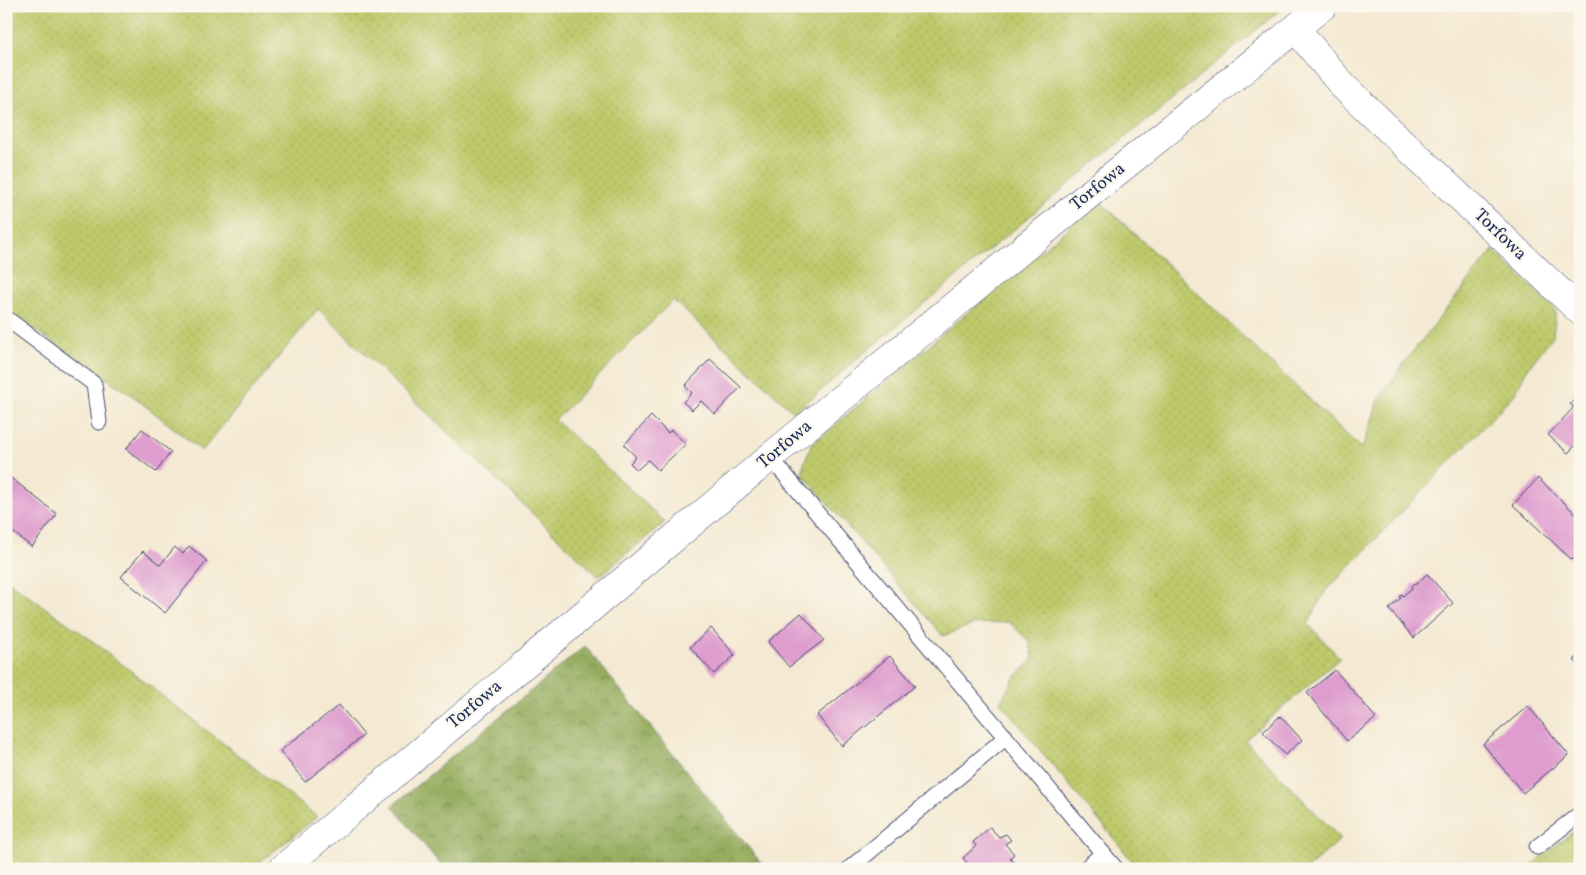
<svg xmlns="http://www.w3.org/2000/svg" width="1586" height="875" font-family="Vollkorn,serif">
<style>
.grass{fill:url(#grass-dots);stroke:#6c7c64}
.forest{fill:url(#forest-crowns);stroke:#586e5e}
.building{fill:#de9dce}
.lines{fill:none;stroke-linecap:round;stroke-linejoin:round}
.service-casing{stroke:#3c4b6f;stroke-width:17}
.minor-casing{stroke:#3c4b6f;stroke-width:29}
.service{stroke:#fff;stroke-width:15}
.minor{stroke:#fff;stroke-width:28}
.labels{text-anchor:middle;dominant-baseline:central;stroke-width:4.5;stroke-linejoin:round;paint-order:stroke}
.street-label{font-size:18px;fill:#1b2f5e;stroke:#fbf7ec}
</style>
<defs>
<pattern id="grass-dots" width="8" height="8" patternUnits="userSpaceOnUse" patternTransform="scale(1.25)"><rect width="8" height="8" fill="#bdc96b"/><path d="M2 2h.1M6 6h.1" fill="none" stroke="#a2ad5f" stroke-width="1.8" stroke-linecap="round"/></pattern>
<pattern id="forest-crowns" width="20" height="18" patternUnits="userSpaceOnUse" patternTransform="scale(1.25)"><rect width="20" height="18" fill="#96ad5f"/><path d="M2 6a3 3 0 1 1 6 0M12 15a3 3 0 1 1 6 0" fill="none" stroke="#7a8d52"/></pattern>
</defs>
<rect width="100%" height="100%" fill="#fbf7ec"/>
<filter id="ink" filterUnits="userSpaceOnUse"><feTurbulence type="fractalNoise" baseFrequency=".02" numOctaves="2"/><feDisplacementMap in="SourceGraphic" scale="10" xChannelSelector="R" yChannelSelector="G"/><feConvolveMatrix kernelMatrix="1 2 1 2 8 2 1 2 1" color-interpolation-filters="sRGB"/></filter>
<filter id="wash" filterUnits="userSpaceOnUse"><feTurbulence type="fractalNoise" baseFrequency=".0096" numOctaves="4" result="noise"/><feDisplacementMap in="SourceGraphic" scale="20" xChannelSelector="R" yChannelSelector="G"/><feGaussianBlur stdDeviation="1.12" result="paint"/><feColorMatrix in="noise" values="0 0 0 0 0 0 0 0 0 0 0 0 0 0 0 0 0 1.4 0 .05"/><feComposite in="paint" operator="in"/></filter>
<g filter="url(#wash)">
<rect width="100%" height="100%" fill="#f4e9d2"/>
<g class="grass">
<polygon points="6,6 1285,6 858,358 795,413 673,300 555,420 665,522 599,577 318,309 202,451 133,396 6,311"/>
<polygon points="1100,201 1362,449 1378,402 1404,363 1493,250 1556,310 1553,336 1526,371 1515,394 1325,592 1308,624 1340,658 1245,740 1341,839 1307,869 1139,869 1000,702 1015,677 1033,659 1030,642 1009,622 975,624 943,636 803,475 803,466 811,445"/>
<polygon points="6,580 90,639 317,817 251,869 6,869"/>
<polygon points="1580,826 1580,869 1526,869"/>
</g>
<polygon class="forest" points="585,646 766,869 444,869 392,806"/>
<g id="blocks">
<g class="building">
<polygon points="710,359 741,387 715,414 701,401 692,410 683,402 692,393 685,386"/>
<polygon points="1580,393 1580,441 1568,453 1548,435 1574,407 1570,404"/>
<polygon points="651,416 668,433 671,430 686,444 658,470 648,460 637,470 630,463 636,457 624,445"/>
<polygon points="142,429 171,452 156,472 126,449"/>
<polygon points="11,478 57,514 32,547 6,527 6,485"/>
<polygon points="1538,478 1580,518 1580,552 1572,560 1513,505"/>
<polygon points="189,546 207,561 165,613 121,577 143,551 160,565 175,547 183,554"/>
<polygon points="1427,574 1453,603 1414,638 1389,609 1401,598 1399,597 1402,594 1403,596 1412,588 1411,586 1414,583 1415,585"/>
<polygon points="801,613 824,640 789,667 768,642"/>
<polygon points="711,628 735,655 714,674 690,647"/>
<polygon points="1580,655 1580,667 1574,660"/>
<polygon points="890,656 915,686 842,746 817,715"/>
<polygon points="1335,670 1376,718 1347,741 1307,693"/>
<polygon points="339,705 364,735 305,782 280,751"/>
<polygon points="1528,706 1569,755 1523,793 1483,744"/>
<polygon points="1280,716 1302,740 1285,755 1263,732"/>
<polygon points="990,827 999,837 1006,834 1011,840 1005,844 1014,854 1010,858 1018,867 1016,869 972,869 963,858 976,846 973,842"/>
</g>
</g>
</g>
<g filter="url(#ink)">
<use href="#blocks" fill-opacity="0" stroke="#3c4b6f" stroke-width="1"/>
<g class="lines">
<g class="service-casing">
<g id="service">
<polyline points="6,318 94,384 99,422"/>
<polyline points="770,457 1116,869"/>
<polyline points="1537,847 1580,814"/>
<polyline points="849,869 1005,738"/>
<polyline points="1085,869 1103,853"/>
</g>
</g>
<g class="minor-casing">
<g id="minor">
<polyline points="1296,29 1343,86 1580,311"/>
<polyline points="282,869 770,457 1097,188 1323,6"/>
</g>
</g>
<use href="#service" class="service"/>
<use href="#minor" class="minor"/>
</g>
</g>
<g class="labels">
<g class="street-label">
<text transform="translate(1098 187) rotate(-39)">Torfowa</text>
<text transform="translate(1500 235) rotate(44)">Torfowa</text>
<text transform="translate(785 445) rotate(-40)">Torfowa</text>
<text transform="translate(475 705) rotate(-40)">Torfowa</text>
</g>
</g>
<rect width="1586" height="875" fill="none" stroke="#fbf7ec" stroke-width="25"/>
</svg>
